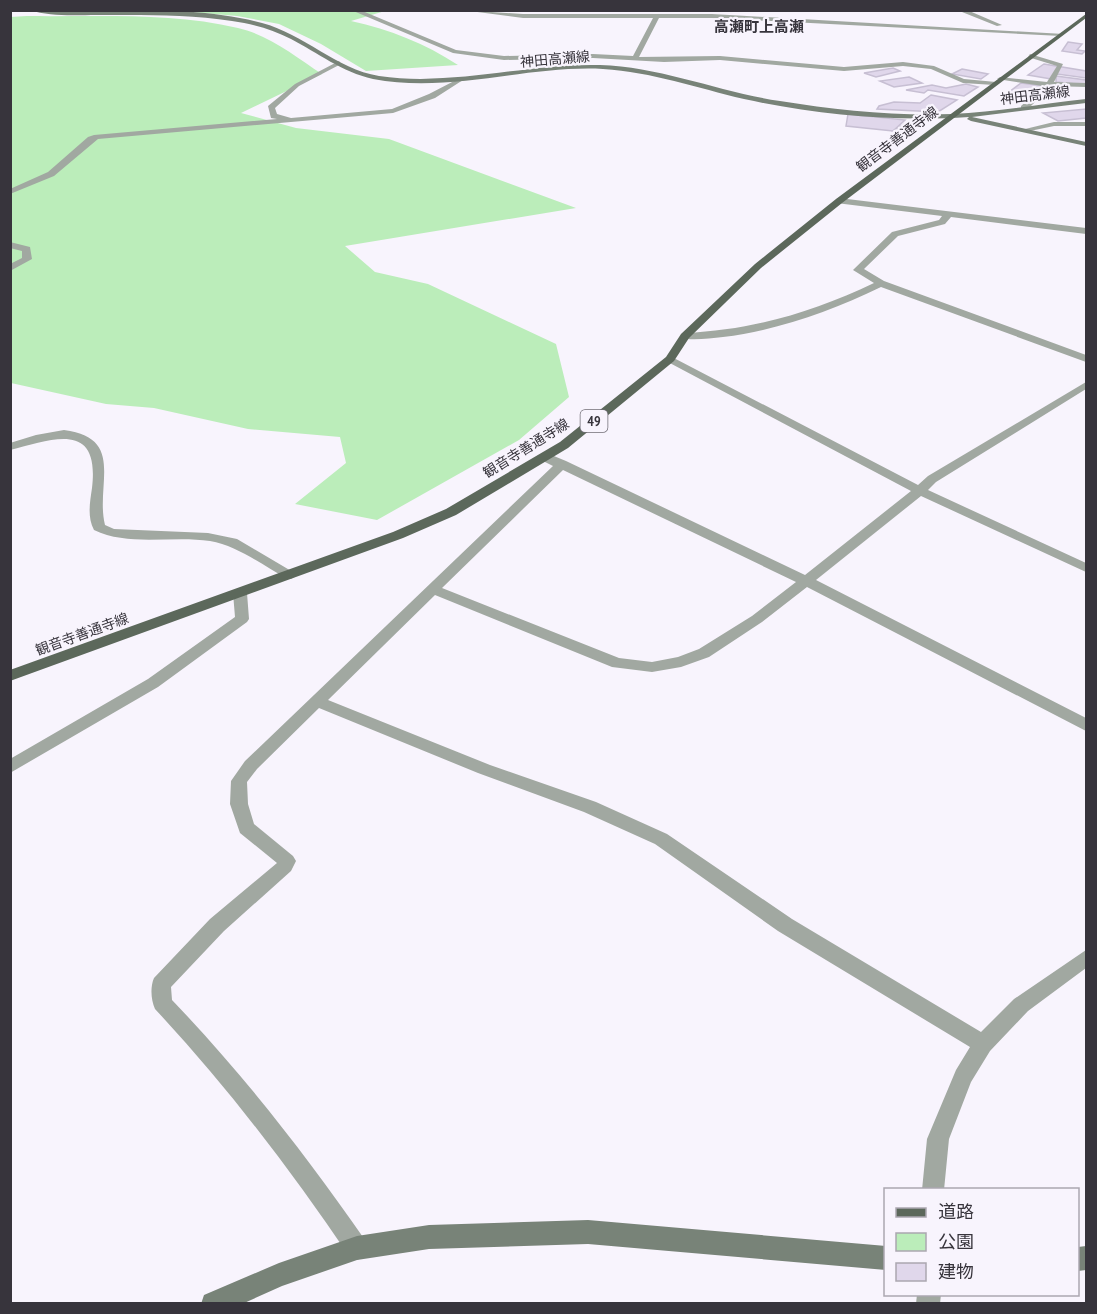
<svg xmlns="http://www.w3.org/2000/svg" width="1097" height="1314" font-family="'PT Sans Narrow','Noto Sans JP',sans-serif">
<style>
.green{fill:#bbedba}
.building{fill:#e0d7eb;stroke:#c7bfd3;stroke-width:1.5}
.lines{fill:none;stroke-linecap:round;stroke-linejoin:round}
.street{fill:#a1a8a1;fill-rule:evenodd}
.secondary{fill:#788378;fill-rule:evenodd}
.primary{fill:#5c685b;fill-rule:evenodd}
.labels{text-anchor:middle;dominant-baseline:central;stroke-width:4.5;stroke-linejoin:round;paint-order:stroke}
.far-street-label{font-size:14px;fill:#37343c;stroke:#f8f4fd}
.shield{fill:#f8f4fd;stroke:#716e76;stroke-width:1.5}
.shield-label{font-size:14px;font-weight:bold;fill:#37343c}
.far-quarter-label{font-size:15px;font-weight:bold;fill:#37343c;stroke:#f8f4fd}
</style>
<rect width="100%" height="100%" fill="#f8f4fd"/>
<g class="green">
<path d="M92 10 385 11 351 21C391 30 424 43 458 65L366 71 321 44 279 24 237 16 179 11H84Z"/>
<path d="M27 16C96 17 170 12 238 28 269 35 296 57 322 74L241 113 296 128 389 139 576 208 345 246 375 272 428 284 556 344 569 397 519 440 377 520 295 504 346 463 340 437 248 429 154 408 106 404 11 383 10 17Z"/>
</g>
<g class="building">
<polygon points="1068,42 1082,44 1077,50 1085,51 1082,54 1062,51"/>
<polygon points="1044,64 1086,71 1086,78 1057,74 1051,79 1028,75"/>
<polygon points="893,68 900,71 876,77 864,73"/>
<polygon points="962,69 988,74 981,79 952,74"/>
<polygon points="1056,76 1086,80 1086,85 1056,82"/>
<polygon points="909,77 922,83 894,87 880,81"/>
<polygon points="1021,83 1045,86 1032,100 1009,92"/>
<polygon points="966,84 978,87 964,96 928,90 924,93 906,90 932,85 946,88"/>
<polygon points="931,95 957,100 938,112 877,109 879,106 894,102 920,103"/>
<polygon points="1086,109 1086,118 1058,121 1043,113"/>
<polygon points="848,114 905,120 893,131 846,126"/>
<polygon points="906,123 919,126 908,134 893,131"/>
</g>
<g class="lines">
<g class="street">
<polygon points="351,10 360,10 456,50 504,56 593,54 633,56 653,18 523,18 462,10 523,14 712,14 1064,34 1061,36 712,18 659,18 639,57 720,56 844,67 903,62 934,66 964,79 996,82 994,85 963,83 931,69 903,66 844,71 720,60 664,62 593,58 504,60 453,53"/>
<polygon points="957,10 967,10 1002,25 997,26"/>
<polygon points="1030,54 1063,64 1054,82 1086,83 1086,87 1051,86 1027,110 1021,110 1021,106 1043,86 997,79 1000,77 1047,82 1057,66 1028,57"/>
<polygon points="339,61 341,64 299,86 275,108 277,114 291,118 392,109 429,94 458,79 463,80 435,98 393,113 98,139 54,176 10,194 10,189 48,172 88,137 94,135 277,119 271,118 268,106 295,84"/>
<polygon points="1054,122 1086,122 1086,126 1054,126 1025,132 1021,130"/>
<path d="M839 198 1086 228V234L951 217 945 224 898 236 864 269 884 281 1086 355V362L881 287C831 311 779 330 723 337 710 338 694 341 681 338V334L685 333C753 330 813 312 874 283L853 270 892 232 939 220 942 216 836 203V199Z"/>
<polygon points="10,242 30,247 32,259 10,271 10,264 22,258 22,251 10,248"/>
<path d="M670 356 918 485 928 476 1086 382V389L936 482 928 490 1086 563V572L921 496 816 580 1086 718V731L807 587 762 622 709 657 681 667 652 672 612 667 435 595 328 700 490 765 596 802 667 834 792 919 981 1032 1014 999 1086 950V968L1028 1011 990 1051 971 1082 949 1139 944 1190H922L927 1139 956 1070 970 1047 778 931 655 844 584 812 478 773 319 708 257 769 247 782 248 804 254 824 293 856 296 861 291 871 224 931 171 987 172 1000C243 1074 306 1155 365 1240L369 1248 365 1256 357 1260 349 1256C290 1169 227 1086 155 1009 151 1000 150 987 154 978L210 919 277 863 240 833 230 804 231 781 245 761 553 466 541 460V454H549L566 461 805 575 911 491 666 361 665 359ZM563 470 796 582 752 616 699 649 678 657 652 662 619 658 442 588Z"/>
<path d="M64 430C126 438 95 485 105 525L114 529 208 533 237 539 298 575 291 579 286 578C262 565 238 546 210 541 173 535 129 547 94 530 87 517 90 502 92 488 100 420 53 439 10 450V443L36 435Z"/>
<polygon points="240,589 247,593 249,619 247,622 158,687 10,773 10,759 148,679 235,617 233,593"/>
<polygon points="917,1294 941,1294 940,1304 916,1304"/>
</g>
<g class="secondary">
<path d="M30 10C101 10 195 5 262 23 304 34 336 69 379 76 453 87 526 63 600 65 662 67 719 92 780 101 836 110 894 116 952 114 997 112 1041 104 1086 99V103L972 117 1086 142V146L971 121 967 119 969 117C895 122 817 115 744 99 697 88 652 72 603 69 527 65 450 94 373 79 342 72 318 53 291 39 272 29 253 24 232 21 187 14 142 15 97 15 76 15 50 17 30 10Z"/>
<polygon points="588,1220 886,1246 886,1270 588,1244 429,1249 357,1260 282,1286 242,1304 201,1304 204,1295 279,1263 357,1236 429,1225"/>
<polygon points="1086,1246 1086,1270 1078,1271 1078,1247"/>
</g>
<polygon class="primary" points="1086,14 1086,18 842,203 761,268 689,338 674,361 568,448 456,515 403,538 10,681 10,670 393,532 446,509 560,442 666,357 681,334 755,264 836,199"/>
</g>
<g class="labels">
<g class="far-street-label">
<text transform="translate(555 59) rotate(-5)">神田高瀬線</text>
<text transform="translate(1035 95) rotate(-7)">神田高瀬線</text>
<text transform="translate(897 139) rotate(-37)">観音寺善通寺線</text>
<text transform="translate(526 448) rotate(-32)">観音寺善通寺線</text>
<text transform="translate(82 634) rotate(-20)">観音寺善通寺線</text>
</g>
<rect class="shield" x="580.5" y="410" width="27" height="22" rx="4.5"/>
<g class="shield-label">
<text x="594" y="421">49</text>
</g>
<g class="far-quarter-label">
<text x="759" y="26">高瀬町上高瀬</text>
</g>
</g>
<rect width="1097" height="1314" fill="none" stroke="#37343c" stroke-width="24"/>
<rect x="884" y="1188" width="195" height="108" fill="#f8f4fd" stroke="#aba7b0" stroke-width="1.5"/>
<rect x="896" y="1208" width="30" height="9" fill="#5c685b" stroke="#aba7b0" stroke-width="1.5"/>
<text x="938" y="1218" font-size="18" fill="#37343c">道路</text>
<rect x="896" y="1233" width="30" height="18" fill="#bbedba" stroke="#aba7b0" stroke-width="1.5"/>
<text x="938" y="1248" font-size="18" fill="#37343c">公園</text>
<rect x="896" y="1263" width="30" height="18" fill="#e0d7eb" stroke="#aba7b0" stroke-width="1.5"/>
<text x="938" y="1278" font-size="18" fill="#37343c">建物</text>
</svg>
